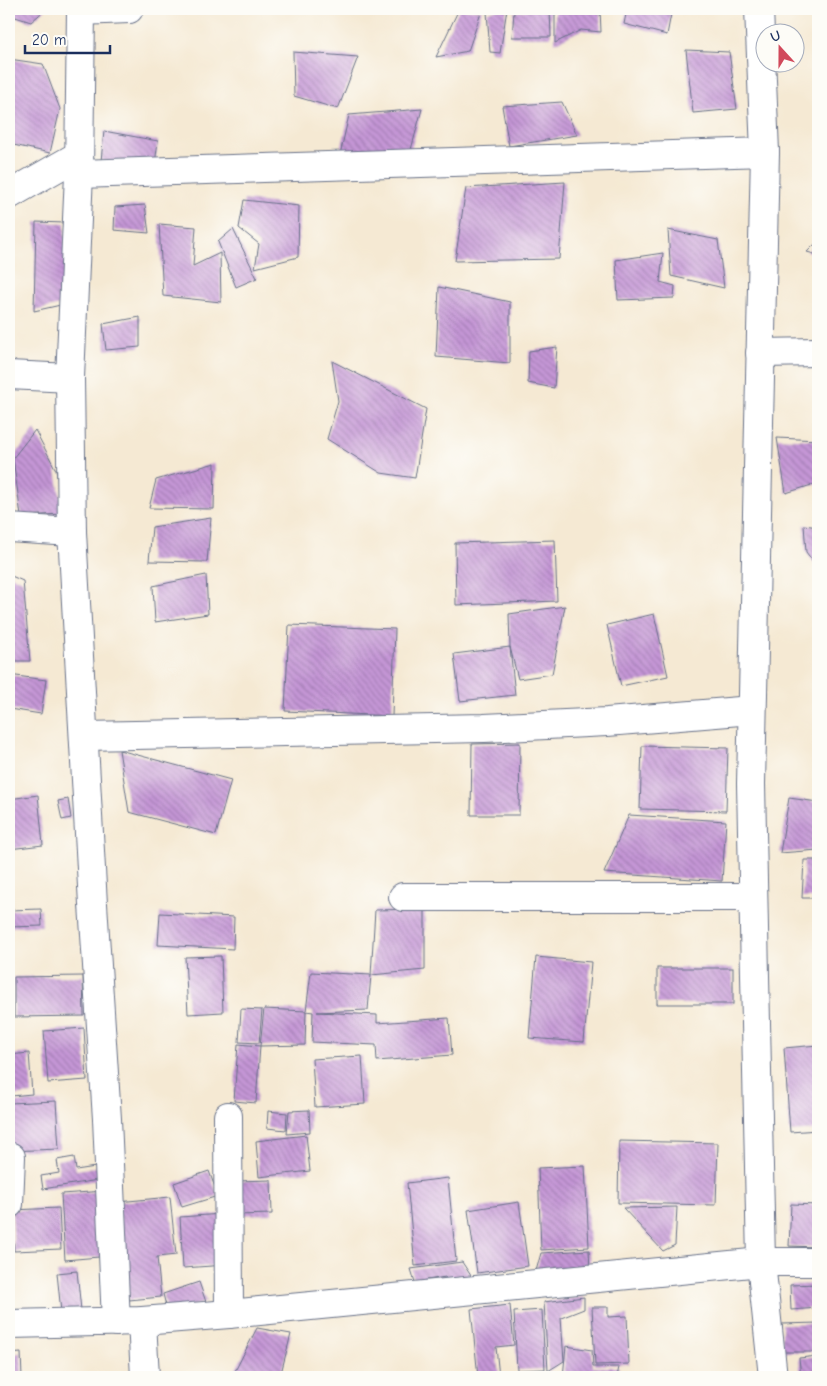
<svg xmlns="http://www.w3.org/2000/svg" width="827" height="1386" font-family="'Comic Neue',sans-serif">
<style>
.building{fill:url(#building-back-hatch)}
.lines{fill:none;stroke-linecap:round;stroke-linejoin:round}
.street-casing{stroke:#677087;stroke-width:30}
.street{stroke:#fff;stroke-width:28}
</style>
<defs>
<pattern id="building-back-hatch" width="6" height="6" patternUnits="userSpaceOnUse" patternTransform="scale(1.25)"><rect width="6" height="6" fill="#c596d6"/><path d="M-1 5l2 2M0 0l6 6M5-1l2 2" fill="none" stroke="#9f7bb1"/></pattern>
</defs>
<rect width="100%" height="100%" fill="#fdfcf7"/>
<filter id="ink" filterUnits="userSpaceOnUse"><feTurbulence type="fractalNoise" baseFrequency=".02" numOctaves="2"/><feDisplacementMap in="SourceGraphic" scale="10" xChannelSelector="R" yChannelSelector="G"/><feConvolveMatrix kernelMatrix="1 2 1 2 8 2 1 2 1" color-interpolation-filters="sRGB"/></filter>
<filter id="wash" filterUnits="userSpaceOnUse"><feTurbulence type="fractalNoise" baseFrequency=".0096" numOctaves="4" result="noise"/><feDisplacementMap in="SourceGraphic" scale="20" xChannelSelector="R" yChannelSelector="G"/><feGaussianBlur stdDeviation="1.12" result="paint"/><feColorMatrix in="noise" values="0 0 0 0 0 0 0 0 0 0 0 0 0 0 0 0 0 1.4 0 .05"/><feComposite in="paint" operator="in"/></filter>
<g filter="url(#wash)">
<rect width="100%" height="100%" fill="#f5e9d3"/>
<g id="blocks">
<g class="building">
<polygon points="9,9 46,9 31,22 9,15"/>
<polygon points="459,9 482,10 468,51 436,57"/>
<polygon points="497,9 507,9 500,53 490,52 487,12"/>
<polygon points="532,9 550,9 551,37 512,37 514,12"/>
<polygon points="555,9 600,9 601,32 581,30 555,43"/>
<polygon points="627,9 672,9 667,35 624,24"/>
<polygon points="686,50 729,52 737,109 693,113"/>
<polygon points="293,52 358,57 338,109 294,96"/>
<polygon points="9,59 43,64 60,109 50,153 9,144"/>
<polygon points="562,102 577,135 509,146 502,106"/>
<polygon points="422,109 409,157 339,159 349,115"/>
<polygon points="104,131 158,141 155,164 101,161"/>
<polygon points="565,182 559,259 455,261 466,188"/>
<polygon points="244,200 299,206 298,257 255,268 259,244 239,228"/>
<polygon points="145,205 149,233 114,230 115,207"/>
<polygon points="36,222 65,223 65,304 34,311"/>
<polygon points="159,224 196,227 193,266 220,253 221,302 163,296"/>
<polygon points="233,229 257,278 236,287 218,242"/>
<polygon points="668,230 718,240 724,288 671,276"/>
<polygon points="818,241 818,255 807,252"/>
<polygon points="663,253 660,282 675,286 674,298 618,300 616,260"/>
<polygon points="439,287 510,302 510,363 436,357"/>
<polygon points="140,317 140,347 106,350 103,324"/>
<polygon points="557,347 554,388 528,383 529,351"/>
<polygon points="332,361 426,409 415,478 381,473 327,439 338,401"/>
<polygon points="35,430 56,470 63,514 21,516 13,458"/>
<polygon points="777,438 818,440 818,483 786,493"/>
<polygon points="215,463 214,509 149,508 156,480"/>
<polygon points="211,518 207,562 149,561 152,527"/>
<polygon points="804,525 818,527 818,568 806,552"/>
<polygon points="555,540 557,601 456,605 455,543"/>
<polygon points="9,575 23,581 30,661 9,661"/>
<polygon points="206,575 208,614 155,622 153,586"/>
<polygon points="565,606 552,674 518,679 510,647 509,614"/>
<polygon points="654,614 668,676 621,686 607,625"/>
<polygon points="289,625 395,629 392,716 285,711"/>
<polygon points="510,647 515,695 460,701 454,654"/>
<polygon points="9,675 46,680 41,714 9,709"/>
<polygon points="520,743 519,815 471,815 472,744"/>
<polygon points="642,746 728,748 726,811 640,809"/>
<polygon points="119,750 231,780 216,835 129,812"/>
<polygon points="38,795 43,845 9,849 9,799"/>
<polygon points="789,798 818,802 818,850 780,853"/>
<polygon points="68,799 71,818 62,820 58,801"/>
<polygon points="629,815 726,821 722,881 604,873"/>
<polygon points="804,860 818,860 818,898 802,898"/>
<polygon points="41,909 42,926 9,927 9,910"/>
<polygon points="425,909 425,970 371,975 375,910"/>
<polygon points="160,913 234,917 233,949 158,945"/>
<polygon points="221,956 223,1012 188,1014 185,957"/>
<polygon points="536,957 591,962 584,1042 529,1038"/>
<rect x="657" y="968" width="76" height="36"/>
<polygon points="311,972 371,975 368,1010 317,1012 377,1015 377,1023 449,1018 452,1055 377,1061 376,1045 312,1042 313,1012 306,1011"/>
<polygon points="83,976 84,1016 14,1017 14,977"/>
<polygon points="241,1009 262,1010 259,1043 239,1042"/>
<polygon points="264,1009 306,1011 305,1045 260,1046"/>
<polygon points="84,1028 87,1080 48,1083 44,1031"/>
<polygon points="238,1044 260,1046 256,1103 234,1101"/>
<polygon points="818,1045 818,1130 790,1132 784,1048"/>
<polygon points="29,1053 32,1094 11,1096 9,1055"/>
<polygon points="362,1056 365,1104 315,1107 312,1059"/>
<polygon points="56,1101 59,1149 9,1151 9,1103"/>
<polygon points="309,1110 310,1132 287,1134 289,1111"/>
<polygon points="268,1111 287,1113 286,1130 267,1128"/>
<polygon points="306,1135 310,1171 259,1177 256,1141"/>
<polygon points="619,1141 718,1143 716,1205 618,1203"/>
<polygon points="74,1157 76,1170 102,1166 104,1179 43,1189 41,1176 59,1173 57,1160"/>
<polygon points="585,1166 589,1247 541,1250 538,1168"/>
<polygon points="209,1171 218,1196 182,1207 174,1183"/>
<polygon points="448,1178 456,1261 415,1266 407,1183"/>
<polygon points="271,1180 272,1214 237,1215 236,1181"/>
<polygon points="105,1191 110,1256 65,1260 61,1194"/>
<polygon points="170,1197 176,1255 157,1257 161,1297 129,1300 118,1202"/>
<polygon points="519,1202 528,1266 477,1273 468,1210"/>
<polygon points="791,1204 818,1205 818,1247 789,1246"/>
<polygon points="677,1207 675,1245 663,1251 623,1208"/>
<polygon points="59,1208 61,1249 14,1251 12,1210"/>
<polygon points="222,1214 226,1265 183,1268 180,1217"/>
<polygon points="589,1250 590,1270 536,1271 541,1253"/>
<polygon points="462,1262 477,1285 452,1288 445,1277 415,1282 411,1269"/>
<polygon points="77,1271 81,1310 61,1312 57,1273"/>
<polygon points="199,1282 206,1302 168,1314 163,1294"/>
<polygon points="818,1284 818,1308 791,1310 790,1285"/>
<polygon points="584,1297 584,1309 561,1318 564,1361 548,1371 544,1302"/>
<polygon points="510,1305 514,1345 496,1347 499,1377 478,1377 471,1309"/>
<polygon points="592,1307 608,1307 608,1317 627,1316 629,1364 595,1365"/>
<polygon points="542,1310 545,1369 517,1370 514,1312"/>
<polygon points="818,1323 818,1352 782,1352 782,1324"/>
<polygon points="257,1328 291,1334 280,1377 232,1377"/>
<polygon points="566,1346 592,1350 593,1367 619,1367 617,1377 563,1377"/>
<polygon points="21,1353 22,1377 9,1377 9,1354"/>
<polygon points="818,1356 818,1377 801,1377 799,1358"/>
</g>
</g>
</g>
<g filter="url(#ink)">
<use href="#blocks" fill-opacity="0" stroke="#677087" stroke-width="1"/>
<g class="lines">
<g class="street-casing">
<g id="street">
<polyline points="81,9 79,174 70,378 72,532 93,904 107,1119 116,1322"/>
<polyline points="759,9 765,152 751,784 761,1262 773,1377"/>
<polyline points="81,11 129,9"/>
<polyline points="79,174 765,152"/>
<polyline points="9,195 79,155"/>
<polyline points="760,353 818,352"/>
<polyline points="9,375 70,378"/>
<polyline points="9,528 72,532"/>
<polyline points="84,736 484,728 607,722 752,710"/>
<polyline points="403,897 753,897"/>
<polyline points="228,1116 229,1314"/>
<polyline points="9,1204 11,1157"/>
<polyline points="142,1321 145,1377"/>
<polyline points="9,1324 142,1321 229,1314 761,1262 818,1262"/>
</g>
</g>
<use href="#street" class="street"/>
</g>
</g>
<rect width="827" height="1386" fill="none" stroke="#fdfcf7" stroke-width="30"/>
<g transform="translate(780 48) rotate(339)"><circle r="24" fill="#fdfcf7" stroke="#a3aaba"/>
<path d="M0-4L9 19L0 12L-9 19Z" fill="#d1495b"/>
<text y="-8" font-size="14" font-weight="bold" text-anchor="middle" fill="#1b2f5e">U</text>
</g>
<path d="M25 45v8h85v-8" fill="none" stroke="#1b2f5e" stroke-width="2.5"/>
<text x="32" y="45" font-size="15" fill="#1b2f5e" stroke="#fdfcf7" stroke-width="4" paint-order="stroke">20 m</text>
</svg>
